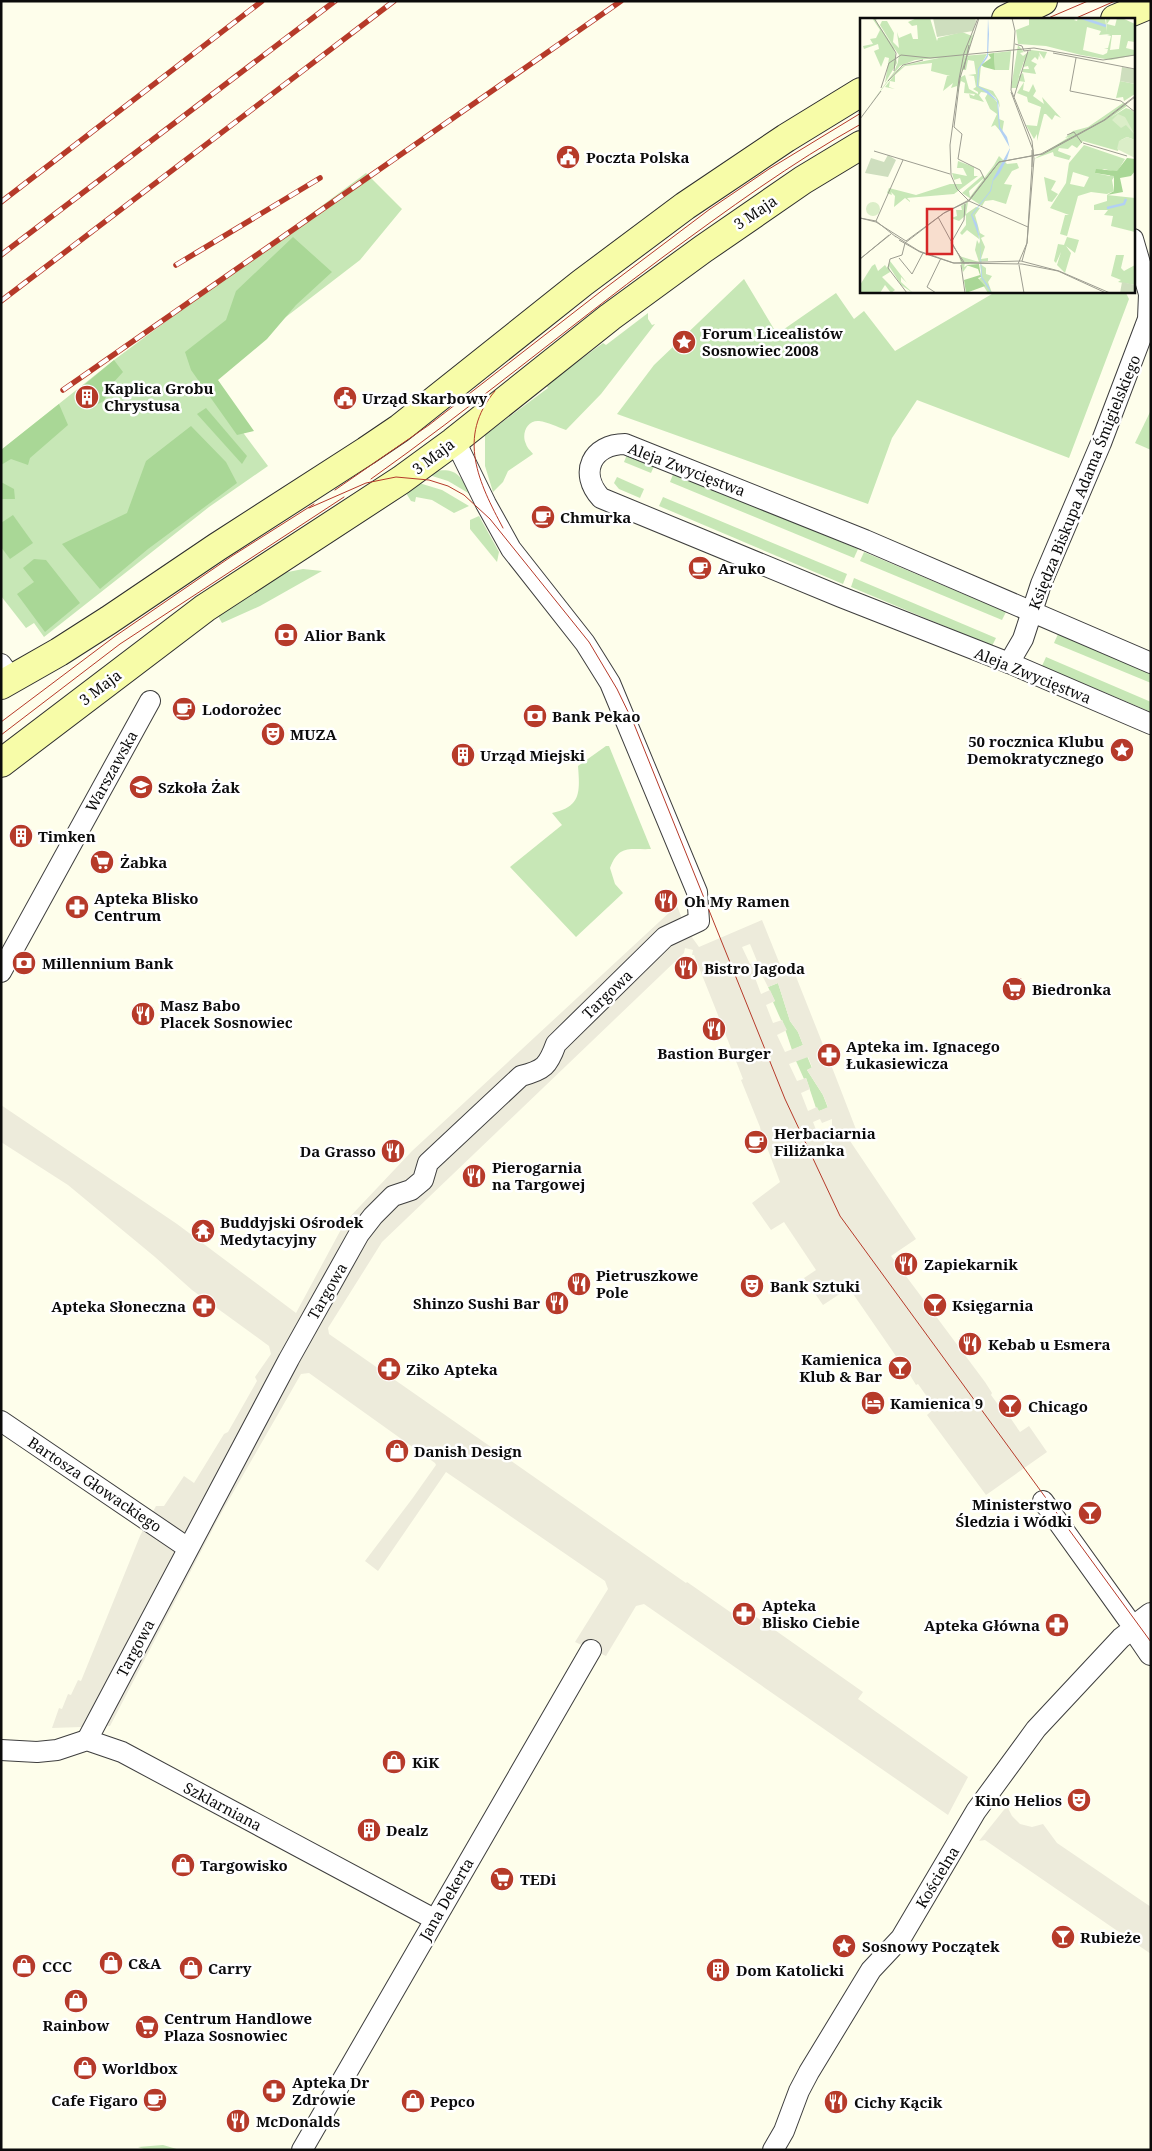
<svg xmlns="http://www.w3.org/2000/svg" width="1152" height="2151" font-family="'Noto Serif',serif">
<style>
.green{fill:#c7e7b6}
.forest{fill:#a9d796}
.plaza{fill:#edebdb;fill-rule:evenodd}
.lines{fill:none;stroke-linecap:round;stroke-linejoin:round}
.minor-casing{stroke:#3e3e3e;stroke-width:22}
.tertiary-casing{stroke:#3e3e3e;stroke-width:26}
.secondary-casing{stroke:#2d2d2d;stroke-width:30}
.minor{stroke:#fff;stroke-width:20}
.tertiary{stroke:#fff;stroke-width:24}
.secondary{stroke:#f7fca8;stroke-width:28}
.tram{stroke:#b63a29;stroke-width:1}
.rail-casing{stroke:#b63a29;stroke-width:5.5}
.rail{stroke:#fff;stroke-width:4;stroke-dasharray:11;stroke-linecap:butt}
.labels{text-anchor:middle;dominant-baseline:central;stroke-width:5;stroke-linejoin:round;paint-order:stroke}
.poi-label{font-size:15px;font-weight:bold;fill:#0b0b0b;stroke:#fff;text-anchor:start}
.street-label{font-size:15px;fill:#0b0b0b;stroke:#fff}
.inset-river{fill:none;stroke:#b2d0f3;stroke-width:2.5}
.inset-road{fill:none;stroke:#9d9d91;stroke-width:1}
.view{fill:#d62828;fill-opacity:0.15;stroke:#d62828;stroke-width:2.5}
.inset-edge{fill:none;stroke:#0b0b0b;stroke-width:2.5}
</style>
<rect width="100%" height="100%" fill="#fefeeb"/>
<g class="green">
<polygon points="366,173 402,209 360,260 204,380 268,466 209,507 44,637 34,623 26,628 1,596 1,450 114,360"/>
<polygon points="744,279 777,334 836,293 854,319 864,311 895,351 997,291 1125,291 1129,299 1069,458 917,400 892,438 868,504 617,414 654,365"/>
<path d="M648 313V319L652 325 655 324 601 394 566 430C557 427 548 422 539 421 527 420 521 434 526 444 527 448 531 451 533 454L508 471 503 482 493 492 485 466V435L548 388 546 385 603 343 606 345Z"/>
<polygon points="1151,410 1151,450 1135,443"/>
<polygon points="628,452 655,464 651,473 624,462"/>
<path d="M434 471C457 468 460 475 470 494L448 481 429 475Z"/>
<polygon points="674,472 858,549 854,558 670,482"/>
<polygon points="617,477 644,489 640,498 619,489 614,483"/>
<polygon points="419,483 442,490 469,506 454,513 432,500 416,497 415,502 411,501 406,493"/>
<polygon points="663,497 847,574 843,584 659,506"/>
<polygon points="479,516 499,552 497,562 470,529 470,520"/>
<polygon points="864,552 1006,612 1002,620 860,561"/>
<polygon points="303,569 322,571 260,606 222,623 218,616 252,592 283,574 283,573"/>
<polygon points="854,578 996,638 992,646 851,587"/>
<polygon points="1058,634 1151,673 1151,683 1054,643"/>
<polygon points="1046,657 1151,702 1151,712 1042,666"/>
<path d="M606 746H609L651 849C630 850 619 844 610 868L615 884 623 893 576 937 510 867 562 825 552 813C581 807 580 792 578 766Z"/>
<polygon points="778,983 790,1021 798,1032 803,1045 792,1050 782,1020 781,1020 773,1002 775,1001 768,987"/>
<polygon points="807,1056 812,1068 807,1070 823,1095 828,1108 819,1111 816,1108 806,1078 804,1079 796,1061"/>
<polygon points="163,2145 180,2150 147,2150 138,2147"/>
</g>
<g class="forest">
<polygon points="293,237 332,272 296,305 267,339 218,380 254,431 237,435 191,370 185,352 226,320 236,291"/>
<polygon points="114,360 123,372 112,384 104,401 96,405 84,385"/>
<polygon points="59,404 68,425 30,458 28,465 11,459 1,465 1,450"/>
<polygon points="206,408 247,456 242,464 197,414"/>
<polygon points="191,426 226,462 237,483 148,549 100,589 62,544 127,513 146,461"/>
<polygon points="1,482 14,489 15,499 1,499"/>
<polygon points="13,515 33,543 10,559 1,547 1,523"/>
<polygon points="34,559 46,560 80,603 45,632 17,594 34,582 23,568"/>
</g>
<g class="plaza">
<path d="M674 898 686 929 699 947 762 920 783 972 793 969 835 1075 857 1132 848 1138 916 1239 891 1256 985 1382 992 1393 991 1395 1005 1414 1007 1413 1020 1432 1029 1426 1047 1452 986 1495 927 1415 935 1408 918 1384 916 1385 902 1362H900L849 1288 823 1305 804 1278 816 1270 784 1222 771 1230 752 1203 780 1182 765 1142H763L760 1127 741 1080 743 1079 714 1005 694 955H692L693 950 685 948 684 953 382 1242 328 1328 329 1334 686 1583 687 1582 746 1623 752 1614 863 1692 858 1699 968 1777 948 1815 644 1604 636 1606 606 1656 575 1642 608 1589 605 1581 446 1472 378 1571 365 1561 412 1499 436 1465 435 1463 309 1373 301 1374 219 1517 110 1726 52 1728 59 1708 62 1709 68 1694 71 1695 78 1680 81 1681 140 1536 156 1506H164L184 1476 194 1483 224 1434 228 1432 257 1381 255 1377 271 1354 269 1346 192 1290 155 1257 68 1185 1 1142V1105L177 1224 296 1313 345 1222 412 1151 672 910ZM750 944 757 961 750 964 742 947ZM761 973 768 987 778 983 790 1021 798 1032 803 1045 785 1052 777 1035 787 1030 782 1020 773 1023 766 1005 775 1001 770 990 761 994 754 975ZM808 1057 812 1067 807 1070 823 1095 828 1107 819 1111 817 1107 808 1111 801 1093 810 1089 806 1078 797 1081 789 1064ZM820 1119 822 1123 832 1119V1133H838L840 1137 831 1140 829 1137 820 1140 813 1122Z"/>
<polygon points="1007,1806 1012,1816 1020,1824 1032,1827 1043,1824 1057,1843 1151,1907 1151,1954 985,1840 979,1841"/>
</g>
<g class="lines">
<g class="minor-casing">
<g id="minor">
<polyline points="1009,663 1023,639 1041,584 1101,443 1148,319 1149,294 1133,239"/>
<path d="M1151 663 865 540 625 444C592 444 578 473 601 498L841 597 1009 663 1151 724"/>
<polyline points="1,664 12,679"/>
<polyline points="1,972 150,701"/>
<polyline points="1,1421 188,1548"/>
<path d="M87 1740 289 1359 359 1234 373 1216 393 1196 411 1190 423 1180 428 1163 521 1076C544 1070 548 1066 556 1044L665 937 699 921 697 892 610 683 585 643 511 549 486 504 460 451 453 442"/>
<polyline points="1,1750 37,1752 57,1750 87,1740 122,1752 434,1919"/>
<polyline points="302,2150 591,1650"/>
<polyline points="773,2150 784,2131 799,2091 809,2072 871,1970 901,1938 976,1811 1036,1729 1121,1638 1134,1628 1043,1501"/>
</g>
</g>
<g class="tertiary-casing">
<polyline id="tertiary" points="1151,1615 1134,1628 1151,1653"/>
</g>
<g class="secondary-casing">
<g id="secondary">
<polyline points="1006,19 1043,1"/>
<polyline points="1115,19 1151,4"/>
<polyline points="1,685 59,652 109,620 217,547 366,451 400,428 582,283 685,206 786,138 861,92"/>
<polyline points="1,763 205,608 401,480 453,442 610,317 703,249 803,180 861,145"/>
</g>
</g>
<use href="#minor" class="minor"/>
<use href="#tertiary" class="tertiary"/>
<use href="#secondary" class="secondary"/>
<g class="tram">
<polyline points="1046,19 1088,1"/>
<polyline points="1074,19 1115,1"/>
<path d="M495 391C456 437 479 483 503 528"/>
<path d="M371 479C471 408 565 330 663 257 727 210 791 163 861 124"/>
<polyline points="335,490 429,425 604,289 710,209 769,169 861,113"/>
<polyline points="309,508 366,483 396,477 429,480 448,486 464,495 490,519 589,642 617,689 634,724 785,1099 840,1216 1151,1642"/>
<polyline points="1,722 114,637 232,556 314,504"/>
<polyline points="1,735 120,644 344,497"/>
</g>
<g class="rail-casing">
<g id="rail">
<polyline points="1,202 262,1"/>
<polyline points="1,255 335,1"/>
<polyline points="176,265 320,178"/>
<polyline points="1,301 394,1"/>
<polyline points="63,390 621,1"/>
</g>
</g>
<use href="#rail" class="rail"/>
</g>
<defs>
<g id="civic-disc" transform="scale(1.25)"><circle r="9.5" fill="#b63a29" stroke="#fff"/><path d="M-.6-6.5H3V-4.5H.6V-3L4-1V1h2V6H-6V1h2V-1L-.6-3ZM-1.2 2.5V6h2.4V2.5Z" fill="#fff"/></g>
<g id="sight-disc" transform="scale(1.25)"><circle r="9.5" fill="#b63a29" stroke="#fff"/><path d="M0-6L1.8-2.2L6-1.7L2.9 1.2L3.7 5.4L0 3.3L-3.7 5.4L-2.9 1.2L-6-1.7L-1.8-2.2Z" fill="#fff"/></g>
<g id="building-disc" transform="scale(1.25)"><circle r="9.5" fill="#b63a29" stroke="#fff"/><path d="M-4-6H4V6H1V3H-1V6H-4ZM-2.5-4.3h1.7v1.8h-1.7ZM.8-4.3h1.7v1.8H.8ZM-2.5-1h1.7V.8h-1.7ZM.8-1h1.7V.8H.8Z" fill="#fff"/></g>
<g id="cafe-disc" transform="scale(1.25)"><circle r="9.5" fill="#b63a29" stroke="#fff"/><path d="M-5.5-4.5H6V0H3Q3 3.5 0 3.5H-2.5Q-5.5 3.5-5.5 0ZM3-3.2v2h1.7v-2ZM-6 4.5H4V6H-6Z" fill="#fff"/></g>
<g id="bank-disc" transform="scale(1.25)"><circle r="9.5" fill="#b63a29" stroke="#fff"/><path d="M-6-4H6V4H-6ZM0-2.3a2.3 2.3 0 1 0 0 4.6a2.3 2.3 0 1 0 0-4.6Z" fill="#fff"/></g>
<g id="theatre-disc" transform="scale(1.25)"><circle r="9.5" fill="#b63a29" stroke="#fff"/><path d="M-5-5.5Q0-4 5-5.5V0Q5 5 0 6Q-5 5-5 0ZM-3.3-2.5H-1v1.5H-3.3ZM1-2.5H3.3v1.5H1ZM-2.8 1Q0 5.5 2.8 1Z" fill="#fff"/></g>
<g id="school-disc" transform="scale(1.25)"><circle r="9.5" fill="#b63a29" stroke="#fff"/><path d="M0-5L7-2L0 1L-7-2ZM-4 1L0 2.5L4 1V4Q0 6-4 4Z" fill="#fff"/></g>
<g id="supermarket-disc" transform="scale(1.25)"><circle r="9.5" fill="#b63a29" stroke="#fff"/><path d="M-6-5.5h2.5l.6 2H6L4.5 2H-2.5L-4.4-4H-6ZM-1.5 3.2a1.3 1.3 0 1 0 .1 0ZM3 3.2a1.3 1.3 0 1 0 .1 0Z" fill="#fff"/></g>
<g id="restaurant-disc" transform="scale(1.25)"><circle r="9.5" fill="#b63a29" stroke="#fff"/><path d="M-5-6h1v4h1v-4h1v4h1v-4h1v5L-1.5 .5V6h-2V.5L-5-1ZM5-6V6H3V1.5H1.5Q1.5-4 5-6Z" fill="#fff"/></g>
<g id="pharmacy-disc" transform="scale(1.25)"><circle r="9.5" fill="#b63a29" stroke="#fff"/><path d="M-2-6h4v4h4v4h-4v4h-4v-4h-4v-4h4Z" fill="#fff"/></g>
<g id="temple-disc" transform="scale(1.25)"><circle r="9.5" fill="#b63a29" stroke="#fff"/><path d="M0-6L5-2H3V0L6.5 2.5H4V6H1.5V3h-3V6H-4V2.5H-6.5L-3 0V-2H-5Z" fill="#fff"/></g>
<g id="bar-disc" transform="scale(1.25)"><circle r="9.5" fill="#b63a29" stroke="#fff"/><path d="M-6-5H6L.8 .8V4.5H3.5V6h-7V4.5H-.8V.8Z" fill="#fff"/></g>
<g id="hotel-disc" transform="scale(1.25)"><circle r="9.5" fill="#b63a29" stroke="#fff"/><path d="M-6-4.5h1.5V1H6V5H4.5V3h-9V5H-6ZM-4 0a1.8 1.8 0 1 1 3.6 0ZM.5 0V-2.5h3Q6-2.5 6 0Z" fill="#fff"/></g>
<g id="shop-disc" transform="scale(1.25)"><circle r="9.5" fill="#b63a29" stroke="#fff"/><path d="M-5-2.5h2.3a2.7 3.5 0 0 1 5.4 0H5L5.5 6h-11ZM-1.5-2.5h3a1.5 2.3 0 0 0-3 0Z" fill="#fff"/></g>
</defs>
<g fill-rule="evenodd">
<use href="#civic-disc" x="568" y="157"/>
<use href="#sight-disc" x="684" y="342"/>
<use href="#building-disc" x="87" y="397"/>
<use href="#civic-disc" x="345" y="398"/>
<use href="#cafe-disc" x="543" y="517"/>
<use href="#cafe-disc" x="700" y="568"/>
<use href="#bank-disc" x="286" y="635"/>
<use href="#cafe-disc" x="184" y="709"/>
<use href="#bank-disc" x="535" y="716"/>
<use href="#theatre-disc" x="273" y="734"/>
<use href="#sight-disc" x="1122" y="750"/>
<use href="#building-disc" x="463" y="755"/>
<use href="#school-disc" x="141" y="787"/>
<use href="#building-disc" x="21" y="836"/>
<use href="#supermarket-disc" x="102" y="862"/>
<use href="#restaurant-disc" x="666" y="901"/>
<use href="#pharmacy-disc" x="77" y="907"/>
<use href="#bank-disc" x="24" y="963"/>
<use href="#restaurant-disc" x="686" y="968"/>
<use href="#supermarket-disc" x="1014" y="989"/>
<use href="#restaurant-disc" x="143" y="1014"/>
<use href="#restaurant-disc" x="714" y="1029"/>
<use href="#pharmacy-disc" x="829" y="1055"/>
<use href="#cafe-disc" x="756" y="1142"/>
<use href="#restaurant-disc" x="393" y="1151"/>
<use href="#restaurant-disc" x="474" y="1176"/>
<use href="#temple-disc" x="203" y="1231"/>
<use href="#restaurant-disc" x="906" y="1264"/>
<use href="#restaurant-disc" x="579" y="1284"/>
<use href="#theatre-disc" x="752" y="1286"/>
<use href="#restaurant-disc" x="557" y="1303"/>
<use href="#bar-disc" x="935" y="1305"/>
<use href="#pharmacy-disc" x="204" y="1306"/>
<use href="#restaurant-disc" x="970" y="1344"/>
<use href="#bar-disc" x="900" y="1368"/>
<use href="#pharmacy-disc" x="389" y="1369"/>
<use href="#hotel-disc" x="873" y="1403"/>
<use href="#bar-disc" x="1010" y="1406"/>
<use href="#shop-disc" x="397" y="1451"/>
<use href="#bar-disc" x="1090" y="1513"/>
<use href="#pharmacy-disc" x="744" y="1614"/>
<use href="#pharmacy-disc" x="1057" y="1625"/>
<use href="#shop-disc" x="394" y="1762"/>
<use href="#theatre-disc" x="1079" y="1800"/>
<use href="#building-disc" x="369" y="1830"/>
<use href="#shop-disc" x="183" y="1865"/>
<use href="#supermarket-disc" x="502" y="1879"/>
<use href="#bar-disc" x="1063" y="1937"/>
<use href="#sight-disc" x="844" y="1946"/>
<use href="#shop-disc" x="111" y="1963"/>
<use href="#shop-disc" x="24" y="1966"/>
<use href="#shop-disc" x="191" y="1968"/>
<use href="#building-disc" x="718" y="1970"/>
<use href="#shop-disc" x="76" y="2001"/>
<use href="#supermarket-disc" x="147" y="2027"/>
<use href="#shop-disc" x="85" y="2068"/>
<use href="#pharmacy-disc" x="274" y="2091"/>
<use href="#cafe-disc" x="155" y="2100"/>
<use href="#shop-disc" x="413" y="2101"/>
<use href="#restaurant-disc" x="836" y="2102"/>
<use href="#restaurant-disc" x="238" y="2121"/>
</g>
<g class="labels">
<g class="poi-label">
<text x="586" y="157">Poczta Polska</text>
<text x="702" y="333">Forum Licealistów<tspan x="702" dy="17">Sosnowiec 2008</tspan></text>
<text x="104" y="388">Kaplica Grobu<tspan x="104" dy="17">Chrystusa</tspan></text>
<text x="362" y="398">Urząd Skarbowy</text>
<text x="560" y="517">Chmurka</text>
<text x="718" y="568">Aruko</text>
<text x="304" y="635">Alior Bank</text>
<text x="202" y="709">Lodorożec</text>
<text x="552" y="716">Bank Pekao</text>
<text x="290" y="734">MUZA</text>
<text x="1104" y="741" text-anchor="end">50 rocznica Klubu<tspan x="1104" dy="17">Demokratycznego</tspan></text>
<text x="480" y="755">Urząd Miejski</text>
<text x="158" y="787">Szkoła Żak</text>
<text x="38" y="836">Timken</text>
<text x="120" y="862">Żabka</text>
<text x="94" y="898">Apteka Blisko<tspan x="94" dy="17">Centrum</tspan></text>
<text x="684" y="901">Oh My Ramen</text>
<text x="42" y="963">Millennium Bank</text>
<text x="704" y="968">Bistro Jagoda</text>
<text x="1032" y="989">Biedronka</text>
<text x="160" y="1005">Masz Babo<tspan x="160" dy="17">Placek Sosnowiec</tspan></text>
<text x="846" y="1046">Apteka im. Ignacego<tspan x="846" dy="17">Łukasiewicza</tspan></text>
<text x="714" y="1053" text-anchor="middle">Bastion Burger</text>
<text x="774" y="1133">Herbaciarnia<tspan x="774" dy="17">Filiżanka</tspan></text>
<text x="376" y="1151" text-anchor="end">Da Grasso</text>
<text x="492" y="1167">Pierogarnia<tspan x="492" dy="17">na Targowej</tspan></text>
<text x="220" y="1222">Buddyjski Ośrodek<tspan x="220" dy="17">Medytacyjny</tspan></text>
<text x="924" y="1264">Zapiekarnik</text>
<text x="596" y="1275">Pietruszkowe<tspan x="596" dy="17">Pole</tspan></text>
<text x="770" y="1286">Bank Sztuki</text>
<text x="540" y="1303" text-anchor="end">Shinzo Sushi Bar</text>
<text x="952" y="1305">Księgarnia</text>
<text x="186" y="1306" text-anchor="end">Apteka Słoneczna</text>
<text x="988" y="1344">Kebab u Esmera</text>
<text x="882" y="1359" text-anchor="end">Kamienica<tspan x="882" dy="17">Klub &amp; Bar</tspan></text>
<text x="406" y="1369">Ziko Apteka</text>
<text x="890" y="1403">Kamienica 9</text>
<text x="1028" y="1406">Chicago</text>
<text x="414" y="1451">Danish Design</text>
<text x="1072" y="1504" text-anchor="end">Ministerstwo<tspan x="1072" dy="17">Śledzia i Wódki</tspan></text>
<text x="762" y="1605">Apteka<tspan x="762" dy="17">Blisko Ciebie</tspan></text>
<text x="1040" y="1625" text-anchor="end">Apteka Główna</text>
<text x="412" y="1762">KiK</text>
<text x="1062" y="1800" text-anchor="end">Kino Helios</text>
<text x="386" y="1830">Dealz</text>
<text x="200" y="1865">Targowisko</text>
<text x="520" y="1879">TEDi</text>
<text x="1080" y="1937">Rubieże</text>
<text x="862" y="1946">Sosnowy Początek</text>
<text x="128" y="1963">C&amp;A</text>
<text x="42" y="1966">CCC</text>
<text x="208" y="1968">Carry</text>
<text x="736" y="1970">Dom Katolicki</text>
<text x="164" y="2018">Centrum Handlowe<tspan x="164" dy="17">Plaza Sosnowiec</tspan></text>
<text x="76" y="2025" text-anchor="middle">Rainbow</text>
<text x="102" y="2068">Worldbox</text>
<text x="292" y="2082">Apteka Dr<tspan x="292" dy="17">Zdrowie</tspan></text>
<text x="138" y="2100" text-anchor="end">Cafe Figaro</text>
<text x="430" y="2101">Pepco</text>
<text x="854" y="2102">Cichy Kącik</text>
<text x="256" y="2121">McDonalds</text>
</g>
<g class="street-label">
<text transform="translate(755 212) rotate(-34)">3 Maja</text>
<text transform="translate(433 456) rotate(-37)">3 Maja</text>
<text transform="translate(687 469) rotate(21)">Aleja Zwycięstwa</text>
<text transform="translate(1084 482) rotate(-68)">Księdza Biskupa Adama Śmigielskiego</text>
<text transform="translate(1033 675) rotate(22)">Aleja Zwycięstwa</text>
<text transform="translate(100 687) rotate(-37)">3 Maja</text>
<text transform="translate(111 771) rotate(-61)">Warszawska</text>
<text transform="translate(607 994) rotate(-44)">Targowa</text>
<text transform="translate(327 1291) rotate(-60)">Targowa</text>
<text transform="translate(95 1484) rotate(34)">Bartosza Głowackiego</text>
<text transform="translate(135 1648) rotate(-62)">Targowa</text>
<text transform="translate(223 1806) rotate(28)">Szklarniana</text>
<text transform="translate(937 1877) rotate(-59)">Kościelna</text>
<text transform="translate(446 1899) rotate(-60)">Jana Dekerta</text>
</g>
</g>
<g transform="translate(860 18)">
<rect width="275" height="275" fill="#fefeeb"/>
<path d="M12 0H17L16 3 35 31 20 7 22 3H27L34 15 33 24 39 30 37 14 39 20 51 15 53 21H58L57 7 52 8 48 4 57 0H70L77 23 78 20 102 14 112 18 114 14 108 36 103 38 127 36 121 47 119 68 133 73 139 83 140 90 136 80 126 72 137 84 139 101 144 103 142 115 135 107 131 109 137 96 130 91 125 80 128 75 121 74 119 77 124 84 110 80 109 76 114 78 115 76 104 75 105 65 101 63 97 76V68L91 70 93 65 83 73 87 58H90L71 53 72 45 45 48 35 57V64L30 63 29 69 35 71 25 69 38 52 45 47 79 40 55 42 40 48 9 88 34 54 38 44 37 49 39 37 34 30 37 45 25 65 29 40 25 39 21 49 14 33 19 31 18 26 4 31 3 28 13 26 10 21 16 20 20 12ZM108 42 114 43 116 56 108 57 114 58 116 69 113 71 118 74V76L109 71 105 57 101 59 102 49V52H106ZM169 0H217L214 2 217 3 218 0H245L247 14 246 0H251L247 6 255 8 257 0H262L275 6V24L268 23 266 30 274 32V31L275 26V37L251 42 221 37V34V37L186 28 158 26 156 12 169 7ZM227 9 241 13 239 17 250 16 247 17 251 18 248 30H244L248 31 247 35 243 37 223 32ZM252 17H261L259 31 250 32ZM158 27 164 34 160 35 163 38 171 32 187 34 184 41 179 34 181 42 179 37 178 42 175 39 171 43 177 46 174 50 176 56 162 54 163 51H169L168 48 163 49 165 40 159 58 163 55 165 64 159 63V59L157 70H151ZM151 33 149 52H135L134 35ZM260 63 275 66V76L264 83 263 79 256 80ZM164 64 163 72 169 74 173 66 176 73 173 78 184 86 182 79 201 100 195 97 192 102 186 96H184L177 123V116L174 121 166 107 177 108 181 89 168 84 167 79 157 75ZM263 85 267 88 250 100 266 90 272 92 275 96V122L267 119 261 122 258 133 223 123 217 130 212 127 208 131 199 130 198 133 211 138 209 142 194 138 193 134 174 141 209 119 205 120 213 113 228 109ZM224 127 265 141 257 154 244 151 235 155 250 158 251 154 257 155 252 162 254 173 247 176 231 174 218 178 207 218 200 216 205 197H209L190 190 206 165 209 145ZM213 154 229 159 224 169 210 166ZM139 138 147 146 157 145 159 150 152 153 144 166 152 167 146 186 133 182 125 183 122 188 102 175 123 157 124 160 109 173 110 179 134 147ZM98 143 114 149V158H118L94 176 47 180 50 183V184L45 180 34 189 35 178 31 174 32 177 27 175 29 170 56 177 90 166H102L100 160 94 162 92 155 107 158 103 150H97ZM184 159 196 163 191 172 198 176 192 184 188 183ZM247 177 275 180V214L251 208 253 198 244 197 248 192H234V187L247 183ZM108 184 106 196 116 189 120 190 115 197 120 215 125 218 121 220 125 229 121 241 128 240V243L105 245 104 249 108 247 103 254 99 238 119 244 115 232 117 222 119 226 120 223 118 210 119 221 107 212 102 217 100 215 106 207V197L99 203 91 200 97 198 96 192H102L101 188ZM207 219 219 222 215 235 206 228 211 235 205 255 197 247 201 234 196 245 194 243 198 226 204 227ZM256 237H264L261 250 264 253 275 247V267L258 264 261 262 251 258ZM30 243 47 265 41 259V264L53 275 41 267 29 248 30 254 22 259 35 272 31 275 25 267 20 275H0V267L12 248 15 246 18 253 25 247 27 250ZM120 246 126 250V256L132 258 128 264 132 275H128L119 261 122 259Z" fill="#c7e7b6" fill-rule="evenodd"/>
<path d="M134 35 135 52 124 49 121 47 131 40 128 36ZM267 140 275 141V153L271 158 260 160 263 174 247 177 254 173V158L235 155 236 151 257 153ZM119 246 121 259 118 260 125 268 106 275 104 262 120 257 118 251 106 247Z" fill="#a9d796"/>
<path d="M73 0H115L116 3 113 13 77 19ZM262 49 275 51V66L260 63ZM28 137 36 142 28 159 5 155 11 140 24 144ZM262 264 275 267V275H260Z" fill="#cedebe"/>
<path d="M258 96 265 99 275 117 266 107 261 110 252 102ZM267 119 275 122V140L257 131 259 123ZM6 191a7 7 0 1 1 14 0a7 7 0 1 1-14 0Z" fill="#dbeec8"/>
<path d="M128 0 129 16 128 38 127 40 119 51 118 68 128 73 138 83 140 109 147 119 150 131 147 141 139 156 133 163 131 173 112 197 117 206 120 222 122 259 129 269 131 275 121 259 120 222 111 197 130 173 133 161 150 130 139 111 137 83 117 68 118 51 127 37Z" fill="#b2d0f3"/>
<path class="inset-river" d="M222 0 246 8M247 190 264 186 266 181"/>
<path class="inset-road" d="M14 0 36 35 34 53M118 0 104 35 99 61 90 127 91 157 97 171 109 183 168 209M119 0 100 60 94 109 102 116 98 141 120 152 125 162M152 0 155 13 151 72 172 123 174 141 167 225 162 243M155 26 162 28 164 33 171 32M193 35 275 51M216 40 210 73 261 83 275 94M104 51 109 27M28 63 43 47 63 42M21 70 29 45 41 37 70 40 174 30 243 42 275 37M151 74 173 132 167 225 158 246M154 79 168 33M0 101 21 73M207 117 214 114 222 125M223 125 267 138M172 132V149M14 133 90 156M78 199 103 245H109M0 200 16 203 36 219M0 200 16 204 46 223 84 195 109 182 139 144 181 136 244 102 275 78M16 203 43 142M35 218 59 233 94 245 161 243 199 253 250 275M39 222 60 234 93 245 162 246 198 253 246 275M45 225 42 237 30 241 28 250 47 275M45 225 84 195 109 183 139 144 183 136 245 102 275 79M39 240 52 256 63 235M0 241 29 217M0 241 31 216M104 244 91 225 104 202 105 186M101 247 105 275M159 247 164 275M76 275 67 269 81 240"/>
<path class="view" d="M67 191H92V236H67Z"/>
<rect width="275" height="275" class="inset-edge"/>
</g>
<rect width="1152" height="2151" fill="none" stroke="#0b0b0b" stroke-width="5"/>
</svg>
